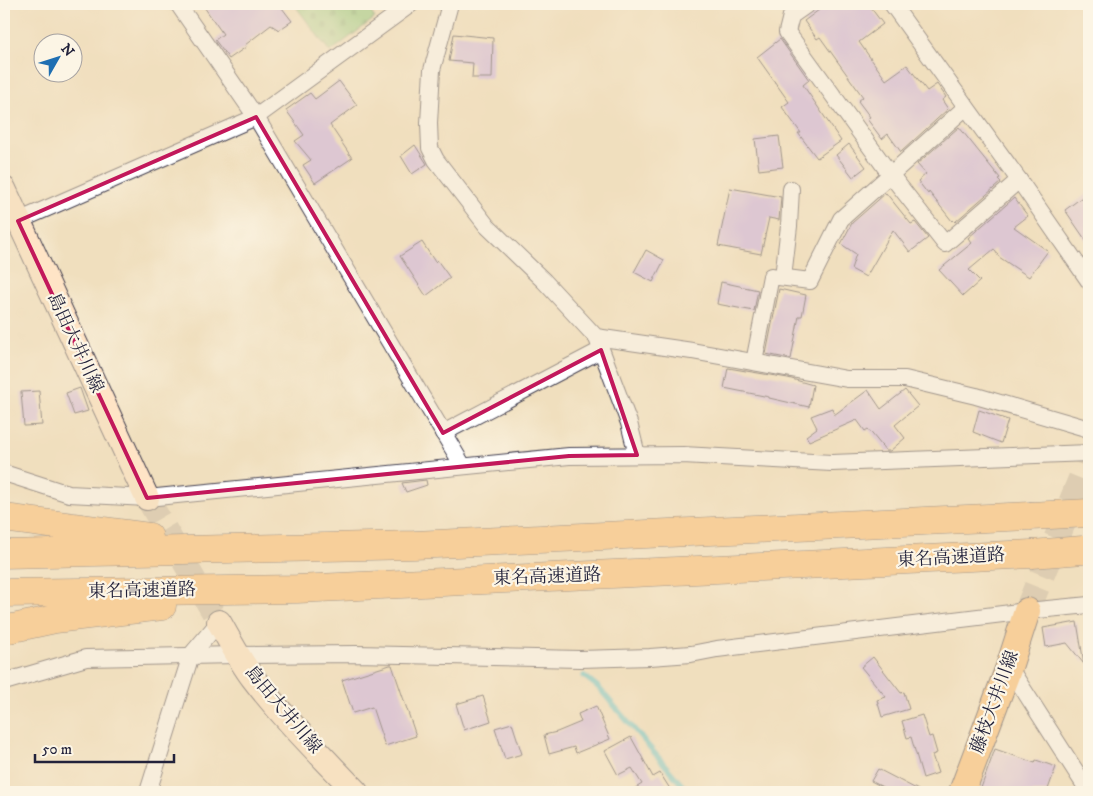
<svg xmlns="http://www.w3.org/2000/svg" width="1093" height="796" font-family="'IM FELL DW Pica','Noto Serif JP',serif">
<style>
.cemetery{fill:url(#cemetery-stones);stroke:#5a785e}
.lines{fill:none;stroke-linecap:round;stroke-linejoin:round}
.stream{stroke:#54c1cc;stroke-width:5.5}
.building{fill:#c6aaea}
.secondary-tunnel{stroke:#c7b9a4;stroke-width:24;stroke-dasharray:24 12;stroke-linecap:butt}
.primary-tunnel{stroke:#c7b9a4;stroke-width:26;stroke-dasharray:26 13;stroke-linecap:butt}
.minor-casing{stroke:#413e4f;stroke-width:18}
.secondary-casing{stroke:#413e4f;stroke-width:26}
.primary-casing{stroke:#413e4f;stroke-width:28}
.motorway-casing{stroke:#413e4f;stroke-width:29}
.minor{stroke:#fff;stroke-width:16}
.secondary{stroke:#ffe4c6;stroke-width:24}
.primary{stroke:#febc70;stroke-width:26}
.motorway{stroke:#febc70;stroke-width:28}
.motorway-bridge-casing{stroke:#413e4f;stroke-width:29;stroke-linecap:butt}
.motorway-bridge{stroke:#febc70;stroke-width:28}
.marked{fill:none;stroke:#c2185b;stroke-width:4;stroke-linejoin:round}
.labels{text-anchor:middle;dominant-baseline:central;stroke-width:4.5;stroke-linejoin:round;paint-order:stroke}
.street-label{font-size:18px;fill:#22223b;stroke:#fcf5e5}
</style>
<defs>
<pattern id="cemetery-stones" width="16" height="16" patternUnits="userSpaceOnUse" patternTransform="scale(1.25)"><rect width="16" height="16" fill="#91cd82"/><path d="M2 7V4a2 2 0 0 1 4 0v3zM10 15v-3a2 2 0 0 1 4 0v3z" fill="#7db071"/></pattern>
</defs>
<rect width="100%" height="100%" fill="#fcf5e5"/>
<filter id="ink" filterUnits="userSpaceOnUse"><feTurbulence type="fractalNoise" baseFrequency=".02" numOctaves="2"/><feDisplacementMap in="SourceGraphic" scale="10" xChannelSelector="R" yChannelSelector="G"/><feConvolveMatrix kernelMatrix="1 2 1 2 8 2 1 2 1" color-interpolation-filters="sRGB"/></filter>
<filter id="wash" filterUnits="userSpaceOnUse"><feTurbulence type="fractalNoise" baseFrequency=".0096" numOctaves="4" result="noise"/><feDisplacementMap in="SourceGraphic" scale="20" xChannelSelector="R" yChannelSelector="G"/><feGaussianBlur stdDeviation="1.12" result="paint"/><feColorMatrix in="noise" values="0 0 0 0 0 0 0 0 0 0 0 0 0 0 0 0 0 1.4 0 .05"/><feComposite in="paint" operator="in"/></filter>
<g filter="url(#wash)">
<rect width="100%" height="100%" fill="#f0dfbe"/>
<polygon class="cemetery" points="294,4 365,4 375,18 330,52"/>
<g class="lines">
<polyline class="stream" points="584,676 598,687 688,792"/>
</g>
<g id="blocks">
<g class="building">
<polygon points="202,4 279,4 292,21 279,30 271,25 245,45 246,47 229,59 215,40 223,34"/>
<polygon points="827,4 868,4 883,24 859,42 886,80 907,65 927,91 937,84 946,97 942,100 948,109 901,152 888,134 882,139 867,119 870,117 858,101 863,97 820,37 817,39 804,21"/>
<polygon points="454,34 493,38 492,78 472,78 473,63 449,61"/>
<polygon points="780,39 809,80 803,85 841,141 817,158 798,133 801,133 782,107 789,102 757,57"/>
<polygon points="339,81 357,105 330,125 352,158 315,183 303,165 311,160 295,141 304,135 286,110 310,93 315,99"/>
<polygon points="959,127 1000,178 998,179 1001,182 955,222 953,220 952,221 929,192 928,194 918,181 926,174 917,164"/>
<polygon points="779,136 783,167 759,170 755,139"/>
<polygon points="849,144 866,167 853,177 836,155"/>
<polygon points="415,145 427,164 412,174 401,156"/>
<polygon points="730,188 781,197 779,220 769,218 761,254 718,246"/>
<polygon points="1089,192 1089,245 1065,210"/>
<polygon points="886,193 911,224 915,222 928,238 910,252 893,230 866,277 851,269 856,254 841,244 852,223"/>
<polygon points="1014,198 1028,216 1014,227 1048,251 1029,277 999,257 994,249 969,270 980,281 963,296 939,270 972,243 968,238"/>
<polygon points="422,242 435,262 437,260 450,278 426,296 400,256"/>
<polygon points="646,250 664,260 653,282 634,272"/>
<polygon points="721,282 758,290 754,311 717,304"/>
<polygon points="779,289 806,295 802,316 799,316 791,359 766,354"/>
<polygon points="728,368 788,378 813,385 809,407 769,398 769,397 724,388"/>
<polygon points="80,388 88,411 74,415 66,393"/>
<polygon points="868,390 881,409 905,390 918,406 895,425 905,438 890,451 886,451 868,429 865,431 857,420 809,441 806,436 817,428 811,416 832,408 834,415"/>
<polygon points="39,391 42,425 24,426 21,392"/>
<polygon points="979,410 1008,420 1001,443 973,432"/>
<polygon points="426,480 427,485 406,492 402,483"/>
<polygon points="1077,622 1084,664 1067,643 1046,647 1043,628"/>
<polygon points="873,657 901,693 904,692 909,709 882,717 877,700 886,697 861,667"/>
<polygon points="390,665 392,665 416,736 385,746 372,707 353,713 342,680"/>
<polygon points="483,696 491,721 464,730 456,704"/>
<polygon points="596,706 610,739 576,753 574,747 549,754 544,735 557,732 581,722 578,714"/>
<polygon points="922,715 929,737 932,736 937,753 932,755 938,773 923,778 911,737 907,738 902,721"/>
<polygon points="512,723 522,754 505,759 495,728"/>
<polygon points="631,737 653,777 660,773 672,792 629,792 642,784 632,768 618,775 605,751"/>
<polygon points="995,749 1035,763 1036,760 1056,767 1047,792 993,792 981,788"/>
<polygon points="878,769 922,792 892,792 871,781"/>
</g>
</g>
</g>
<g filter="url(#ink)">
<use href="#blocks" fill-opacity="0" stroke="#413e4f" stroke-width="1"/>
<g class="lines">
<polyline class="secondary-tunnel" points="147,498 219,622"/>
<polyline class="primary-tunnel" points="1027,611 1089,459"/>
<g class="minor-casing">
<g id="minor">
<polyline points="178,4 256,117 463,466"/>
<polyline points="450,4 432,70 429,123 430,148 436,160 487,226 544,281 596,337 692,351 847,379 905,379 976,396 1089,429"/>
<polyline points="808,4 791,16 787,32 890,174 945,244 1019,180"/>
<polyline points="892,4 1019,180 1089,281"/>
<polyline points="18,221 256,117 411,4"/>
<polyline points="783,277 789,226 791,189"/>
<polyline points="598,341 629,423 637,455"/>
<polyline points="754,362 771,276 810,281 841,219 966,107"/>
<polyline points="443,433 601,350"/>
<polyline points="4,473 69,494 147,498 569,456 683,455 832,463 1089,453"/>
<polyline points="1009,667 1089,792"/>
<polyline points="4,682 86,658 237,655 356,654 580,659 650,657 691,654 717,649 1027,611 1089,605"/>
<polyline points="148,792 191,655 219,622"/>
</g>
</g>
<g class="secondary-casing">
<g id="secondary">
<polyline points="4,189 147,498"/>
<path d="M219 622C230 641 240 661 253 678 284 719 321 755 356 792"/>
</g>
</g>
<g class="primary-casing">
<polyline id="primary" points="962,792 1009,667 1027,611"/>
</g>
<g class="motorway-casing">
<g id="motorway">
<polyline points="4,518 149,537"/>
<polyline points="4,554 414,545 1030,516"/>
<polyline points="4,593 297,589 1032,554"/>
<polyline points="4,630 55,619 162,606"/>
</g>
</g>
<use href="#minor" class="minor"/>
<use href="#secondary" class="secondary"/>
<use href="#primary" class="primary"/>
<use href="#motorway" class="motorway"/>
<g class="motorway-bridge-casing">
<g id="motorway-bridge">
<polyline points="1030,516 1089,513"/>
<polyline points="1032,554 1083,550"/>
</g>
</g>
<use href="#motorway-bridge" class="motorway-bridge"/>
</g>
</g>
<path d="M0 0H1093V796H0ZM256 117 443 433 601 350 637 455 569 456 147 498 18 221Z" fill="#f0dfbe" fill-opacity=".55" fill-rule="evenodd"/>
<path class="marked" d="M256 117 443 433 601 350 637 455 569 456 147 498 18 221Z"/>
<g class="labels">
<g class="street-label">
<text transform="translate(75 343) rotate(65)">島田大井川線</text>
<text transform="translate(951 558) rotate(-3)">東名高速道路</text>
<text transform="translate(547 577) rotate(-2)">東名高速道路</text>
<text transform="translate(142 591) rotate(-1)">東名高速道路</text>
<text transform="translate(995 702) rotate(-70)">藤枝大井川線</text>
<text transform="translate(283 710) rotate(50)">島田大井川線</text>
</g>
</g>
<rect width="1093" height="796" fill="none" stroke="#fcf5e5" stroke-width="20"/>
<g transform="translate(58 58) rotate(51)"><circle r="24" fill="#fcf5e5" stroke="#a5a1a1"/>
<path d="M0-4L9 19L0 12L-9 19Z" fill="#1f6fb2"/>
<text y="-8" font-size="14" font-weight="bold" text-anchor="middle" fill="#22223b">N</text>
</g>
<path d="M35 754v8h139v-8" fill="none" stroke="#22223b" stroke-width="2.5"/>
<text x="42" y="754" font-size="15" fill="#22223b" stroke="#fcf5e5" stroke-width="4" paint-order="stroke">50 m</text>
</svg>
